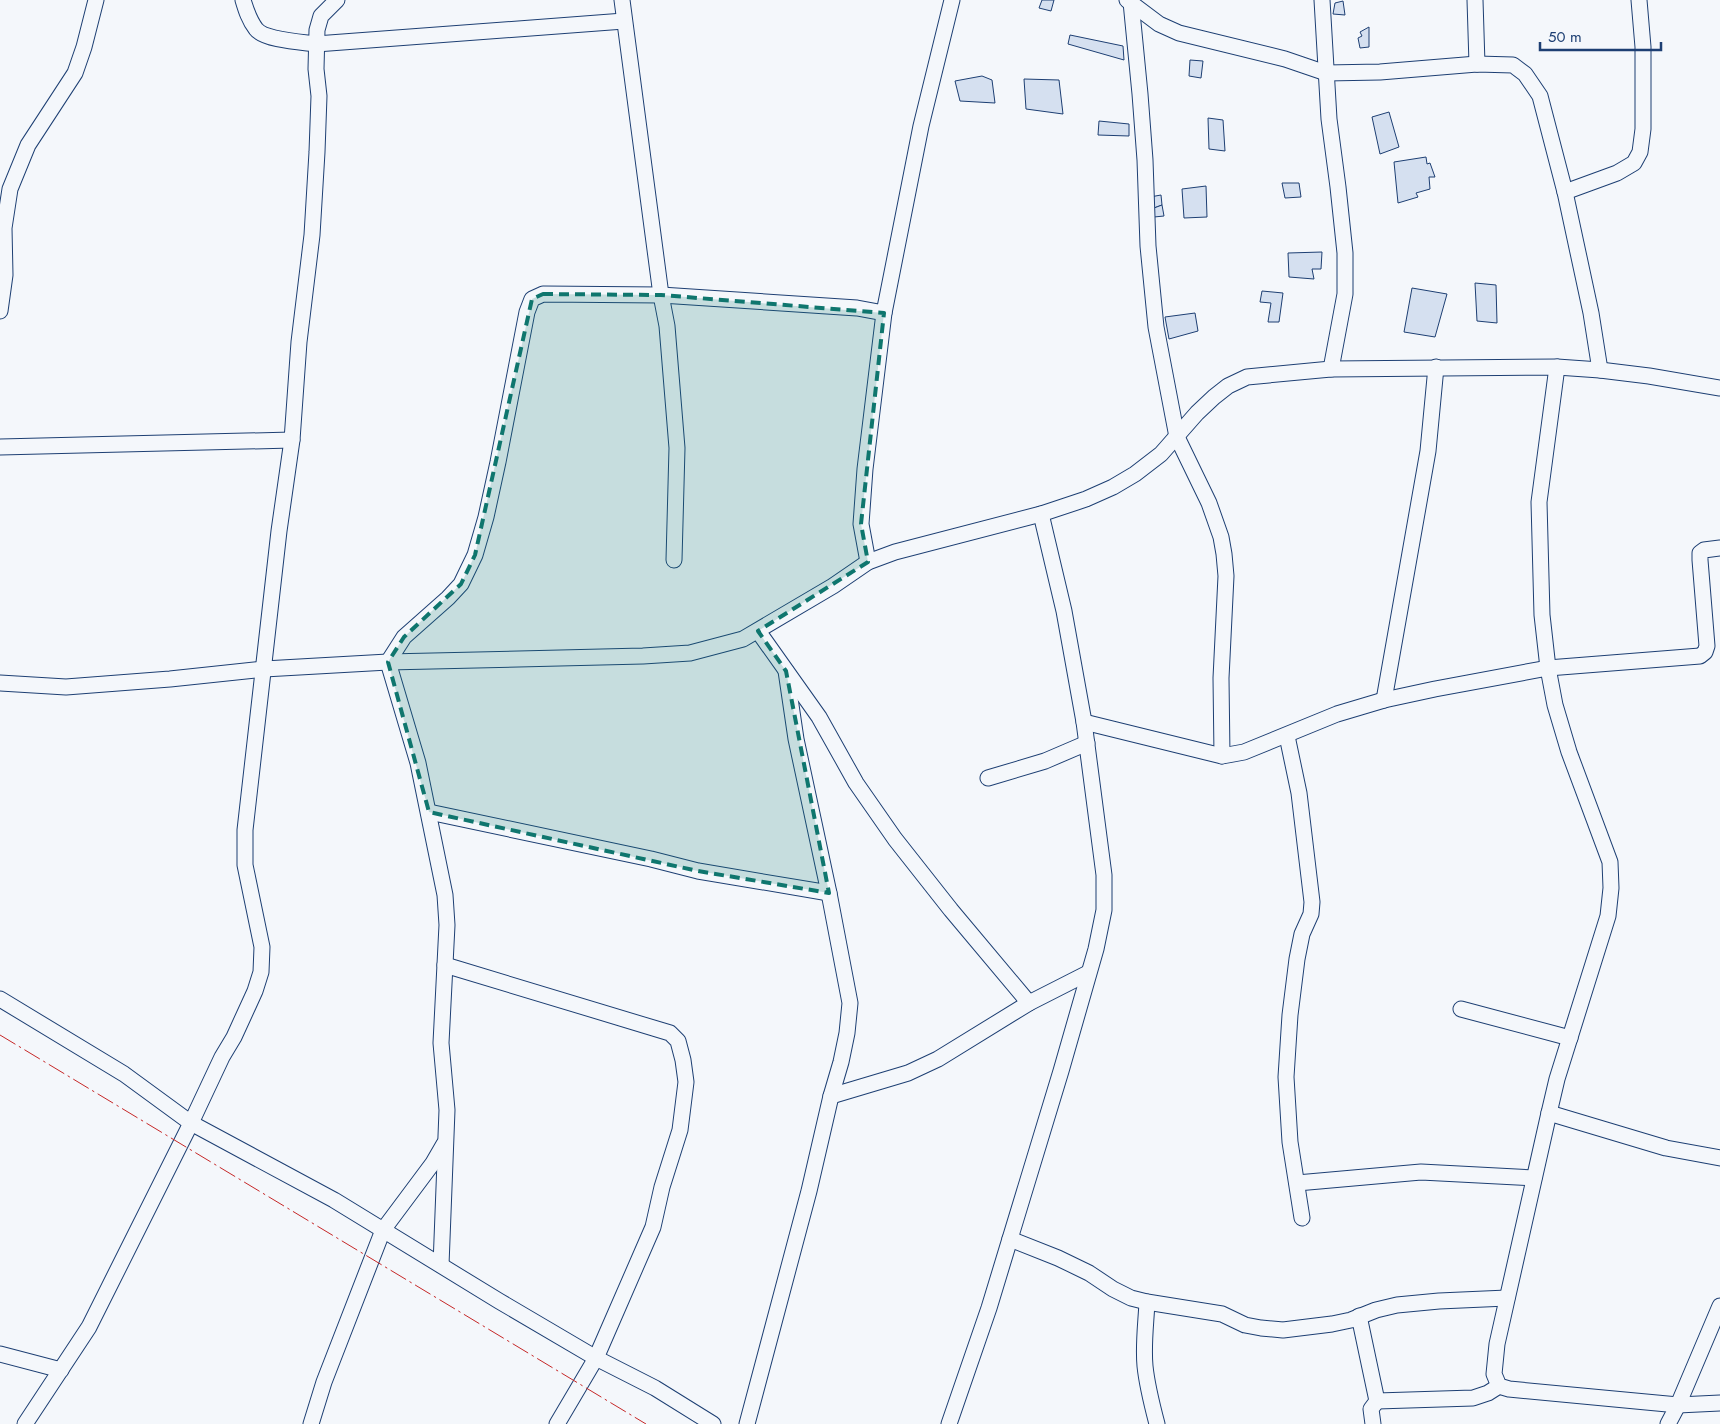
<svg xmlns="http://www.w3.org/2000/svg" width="1720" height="1424" font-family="Jost,sans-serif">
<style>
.building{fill:#d5e0f0;stroke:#1d3f73}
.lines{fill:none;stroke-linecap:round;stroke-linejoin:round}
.minor-casing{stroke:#1d3f73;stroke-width:17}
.minor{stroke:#f4f7fb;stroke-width:15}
.power{stroke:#c62828;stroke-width:1;stroke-dasharray:18 4 2.5 4;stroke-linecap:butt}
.marked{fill:#0f766e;fill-opacity:0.2;stroke:#0f766e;stroke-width:4;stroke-dasharray:10 6;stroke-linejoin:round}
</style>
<rect width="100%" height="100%" fill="#f4f7fb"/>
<g class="building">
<polygon points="1042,0 1054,0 1051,11 1039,8"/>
<polygon points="1343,1 1345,15 1333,14 1335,3"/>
<polygon points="1369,27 1369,47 1360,48 1358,38 1362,36 1360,32"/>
<polygon points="1070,35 1123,46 1124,60 1068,44"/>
<polygon points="1190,60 1203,61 1201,78 1189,76"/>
<polygon points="982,76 992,80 995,103 960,101 955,81"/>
<polygon points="1024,79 1059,80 1063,114 1026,109"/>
<polygon points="1389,112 1399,147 1380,154 1372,117"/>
<polygon points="1208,118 1223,120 1225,151 1209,149"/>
<polygon points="1099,121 1129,124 1129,136 1098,135"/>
<polygon points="1426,157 1427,164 1430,163 1435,177 1429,177 1430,189 1416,193 1418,197 1398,203 1394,162"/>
<polygon points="1282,183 1299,183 1301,197 1285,198"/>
<polygon points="1206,186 1207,217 1184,218 1182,189"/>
<polygon points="1161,195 1162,205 1154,208 1150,197"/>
<polygon points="1162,205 1164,216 1154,217 1154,208"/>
<polygon points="1322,252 1321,269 1312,269 1314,279 1289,277 1288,253"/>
<polygon points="1475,283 1496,285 1497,323 1477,321"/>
<polygon points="1412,288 1447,294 1435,337 1404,332"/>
<polygon points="1262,291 1283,293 1279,322 1268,322 1271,303 1260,302"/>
<polygon points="1195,313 1198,331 1169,339 1165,317"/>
</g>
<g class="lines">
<g class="minor-casing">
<g id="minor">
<path d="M243 0C246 10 249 20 256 29 264 40 301 42 316 44L624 21"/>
<polyline points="622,0 661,295 667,326 677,448 674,560"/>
<polyline points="1127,0 1159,24 1179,33 1285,59 1326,73 1380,72 1477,64 1513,65 1525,74 1540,96 1565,192 1591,313 1600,370"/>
<polyline points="1322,0 1329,119 1338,187 1345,253 1345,294 1331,369"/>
<polyline points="1475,0 1477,64"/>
<polyline points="1131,2 1140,94 1145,160 1148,246 1156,327 1177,437 1209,503 1221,537 1224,554 1226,576 1221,678 1222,756"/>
<polyline points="1565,192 1617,173 1634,163 1640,152 1643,129 1643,47 1639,0"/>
<polyline points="0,311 5,275 4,228 10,189 28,145 75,73 84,47 96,0"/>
<polyline points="1557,367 1539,502 1542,615 1548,668 1555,705 1569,752 1610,862 1611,888 1608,916 1557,1079 1549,1113 1497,1344 1494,1374 1499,1386 1509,1389 1678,1405 1720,1403"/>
<polyline points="0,447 292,440"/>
<polyline points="868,562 861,524 865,469 884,313 921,126 952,0"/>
<polyline points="758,631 819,717 856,783 895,839 951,910 1029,1003"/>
<polyline points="0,683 66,687 170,679 264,669 388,662 643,656 690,653 743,639 833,586 868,562 895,552 1041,514 1086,499 1113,487 1135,474 1161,454 1197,413 1214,397 1228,386 1247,377 1331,369 1557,367 1600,370 1649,376 1720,388"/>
<polyline points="1384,700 1428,451 1436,367"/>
<polyline points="1084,722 1222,756 1244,752 1337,714 1384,700 1435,689 1548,668 1700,656 1705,652 1707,646 1700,560 1700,553 1704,550 1720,548"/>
<polyline points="1287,736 1299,793 1312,902 1311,914 1302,934 1297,959 1290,1015 1286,1077 1290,1142 1302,1218"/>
<polyline points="988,778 1045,761 1087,743"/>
<polyline points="429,812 651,859 698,871 829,893"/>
<polyline points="445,965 670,1033 678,1041 683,1060 686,1082 680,1130 662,1187 653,1227 596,1358 557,1424"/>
<polyline points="0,999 124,1074 191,1123 334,1200 499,1301 596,1358 655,1388 713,1424"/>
<polyline points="1461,1009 1570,1038"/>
<polyline points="831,1096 908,1073 938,1059 1029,1003 1088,973"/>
<polyline points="1549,1113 1666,1148 1720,1158"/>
<polyline points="1297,1183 1421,1172 1534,1178"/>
<polyline points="1010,1239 1058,1258 1089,1273 1113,1289 1131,1298 1147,1302 1222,1314 1245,1325 1261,1328 1283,1330 1332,1324 1351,1320 1376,1310 1397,1305 1439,1301 1507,1298"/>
<polyline points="441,1265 447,1110 441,1043 447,925 445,895 418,763 388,662 404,637 448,598 461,584 475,555 486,517 498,462 527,312 532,299 543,294 661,295 857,308 884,313"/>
<path d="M1147 1302C1146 1323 1143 1345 1145 1366 1147 1386 1152 1405 1157 1424"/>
<polyline points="1359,1316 1377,1401 1371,1409 1373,1424"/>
<polyline points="0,1354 61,1370"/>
<polyline points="1377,1401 1473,1398 1488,1393 1499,1386"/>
<polyline points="25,1424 89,1327 191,1123 222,1057 234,1037 255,991 261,972 262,947 245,865 245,830 279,531 292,440 299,342 312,235 317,152 319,96 316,69 317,30 321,16 337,0"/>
<polyline points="311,1424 324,1382 383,1230 433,1163 444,1144"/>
<polyline points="747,1424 809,1191 831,1096 841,1062 847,1033 850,1003 829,893 796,739 786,671"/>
<polyline points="949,1424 989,1308 1061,1071 1096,949 1104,910 1104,875 1084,722 1064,611 1041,514"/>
<polyline points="1668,1424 1678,1405 1720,1306"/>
</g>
</g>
<use href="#minor" class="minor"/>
<polyline class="power" points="0,1035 646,1424"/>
</g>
<path class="marked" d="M543 294 661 295 884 313 861 524 868 562 758 631 786 671 829 893 698 871 429 812 388 662 404 637 461 584 475 555 532 299Z"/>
<path d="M1540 42v8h121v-8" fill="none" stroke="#1d3f73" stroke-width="2.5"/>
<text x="1548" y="42" font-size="15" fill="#1d3f73" stroke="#f4f7fb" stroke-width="4" paint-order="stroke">50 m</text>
</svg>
